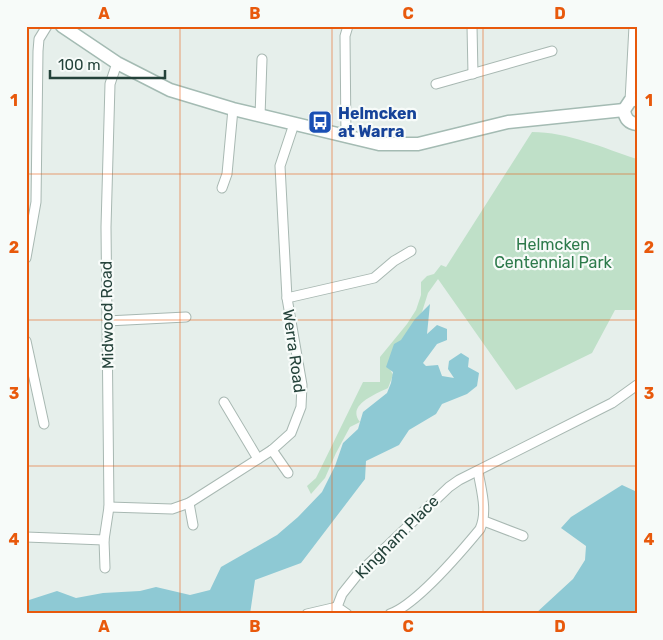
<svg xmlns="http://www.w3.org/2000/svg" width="663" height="640" font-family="Rubik,sans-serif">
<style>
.green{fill:#bfe0c8}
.water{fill:#8ec9d4}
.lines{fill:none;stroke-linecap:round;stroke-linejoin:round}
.minor-casing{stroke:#a8b8b2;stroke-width:11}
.secondary-casing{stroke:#a4bbb3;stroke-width:15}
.minor{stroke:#fff;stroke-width:9}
.secondary{stroke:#fff;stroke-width:12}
.grid{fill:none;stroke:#e8590c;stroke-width:1;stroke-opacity:0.55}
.labels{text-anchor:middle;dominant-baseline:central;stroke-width:4.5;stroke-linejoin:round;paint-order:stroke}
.transit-label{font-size:16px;font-weight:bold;fill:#164399;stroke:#f7fbf9;text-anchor:start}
.park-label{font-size:16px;fill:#2d7a4b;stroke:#f7fbf9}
.street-label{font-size:16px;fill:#24423a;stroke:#f7fbf9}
.neatline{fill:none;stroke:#e8590c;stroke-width:2}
.grid-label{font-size:16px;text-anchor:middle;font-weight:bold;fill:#e8590c}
</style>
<rect width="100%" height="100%" fill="#e6efeb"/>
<path class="green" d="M532 132C568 132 603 148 637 159V310H615L592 353 516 390 438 279 428 293 422 312 390 369 393 375 388 388C376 394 346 405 360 422L350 427 336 453 325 478 311 494 307 486 316 478 363 382H380V357L407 324 416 310 421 295V282L427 276 434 274 441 265 446 267Z"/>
<g class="water">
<polygon points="430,304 427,334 437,325 447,329 447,340 437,344 423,363 426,366 438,365 442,376 454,378 448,369 449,361 461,353 469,358 468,367 479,373 477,386 467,394 442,404 436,414 409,430 399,445 366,461 365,479 301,563 255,580 250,614 26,614 26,601 57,591 76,598 103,593 140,591 156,587 190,595 210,590 221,567 277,535 298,517 322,492 335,466 343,443 358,429 363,412 387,393 391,383 393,372 386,367 394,344 401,340 415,319"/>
<polygon points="622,485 635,491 637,489 637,614 535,614 573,579 585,560 586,546 561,528 571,517"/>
</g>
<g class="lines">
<g class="minor-casing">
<g id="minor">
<polyline points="472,26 473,74"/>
<polyline points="436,84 552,51"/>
<polyline points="630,101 634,26"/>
<polyline points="260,116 262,59"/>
<polyline points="346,137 345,36 348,26"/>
<polyline points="222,188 227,174 233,109"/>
<polyline points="26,258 36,202 38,51 39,39 47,26"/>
<polyline points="287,298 374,278 394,261 411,251"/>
<polyline points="107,321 186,317"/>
<polyline points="26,341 44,424"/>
<polyline points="224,402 258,459"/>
<polyline points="272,450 288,473"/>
<polyline points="189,503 193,525"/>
<polyline points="109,507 172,509 189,503 272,450 291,433 301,407 302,385 287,298 280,166 294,124"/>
<polyline points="484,521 523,536"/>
<polyline points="26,537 104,540"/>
<polyline points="105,568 104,540 109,507 106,227 110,84 117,63"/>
<polyline points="307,614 337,607"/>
<polyline points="347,614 337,607 342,594 358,574 449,487 459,480 612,403 637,385"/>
<path d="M390 614C417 604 461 552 480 529 488 511 481 490 478 471"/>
</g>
</g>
<g class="secondary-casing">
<g id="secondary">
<polyline points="62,26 117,63 170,90 233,109 379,144 418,144 508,122 624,110"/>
<path d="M637 99 630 101 624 110C625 118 628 123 637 124"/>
</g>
</g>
<use href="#minor" class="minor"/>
<use href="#secondary" class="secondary"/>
</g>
<path class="grid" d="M180 26V614M332 26V614M483 26V614M26 174H637M26 320H637M26 466H637"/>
<defs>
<g id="bus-square" transform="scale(1.25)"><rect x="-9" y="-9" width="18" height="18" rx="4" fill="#1a4fb4" stroke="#f7fbf9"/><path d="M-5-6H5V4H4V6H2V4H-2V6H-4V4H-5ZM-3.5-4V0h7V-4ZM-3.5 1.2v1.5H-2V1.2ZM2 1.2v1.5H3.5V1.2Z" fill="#fff"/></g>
</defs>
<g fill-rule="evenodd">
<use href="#bus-square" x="320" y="122"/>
</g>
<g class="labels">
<g class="transit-label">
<text x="338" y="113">Helmcken<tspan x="338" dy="18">at Warra</tspan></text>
</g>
<g class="park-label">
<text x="553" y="244">Helmcken<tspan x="553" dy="18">Centennial Park</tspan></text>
</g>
<g class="street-label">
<text transform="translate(107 315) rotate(-91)">Midwood Road</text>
<text transform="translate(294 351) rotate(82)">Werra Road</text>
<text transform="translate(397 537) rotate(-45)">Kingham Place</text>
</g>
</g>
<rect width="663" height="640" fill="none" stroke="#f7fbf9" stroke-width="55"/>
<path d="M50 70v8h115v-8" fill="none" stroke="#24423a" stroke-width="2.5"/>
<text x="58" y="70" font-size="15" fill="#24423a" stroke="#f7fbf9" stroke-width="4" paint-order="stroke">100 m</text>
<rect x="28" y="28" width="608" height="584" class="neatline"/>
<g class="grid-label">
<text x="104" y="19">A</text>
<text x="255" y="19">B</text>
<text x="408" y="19">C</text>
<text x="560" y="19">D</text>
<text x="14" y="106">1</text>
<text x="649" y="106">1</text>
<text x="14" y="253">2</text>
<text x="649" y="253">2</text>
<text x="14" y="399">3</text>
<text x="649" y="399">3</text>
<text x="14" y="545">4</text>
<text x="649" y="545">4</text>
<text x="104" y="632">A</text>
<text x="255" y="632">B</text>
<text x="408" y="632">C</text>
<text x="560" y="632">D</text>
</g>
</svg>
